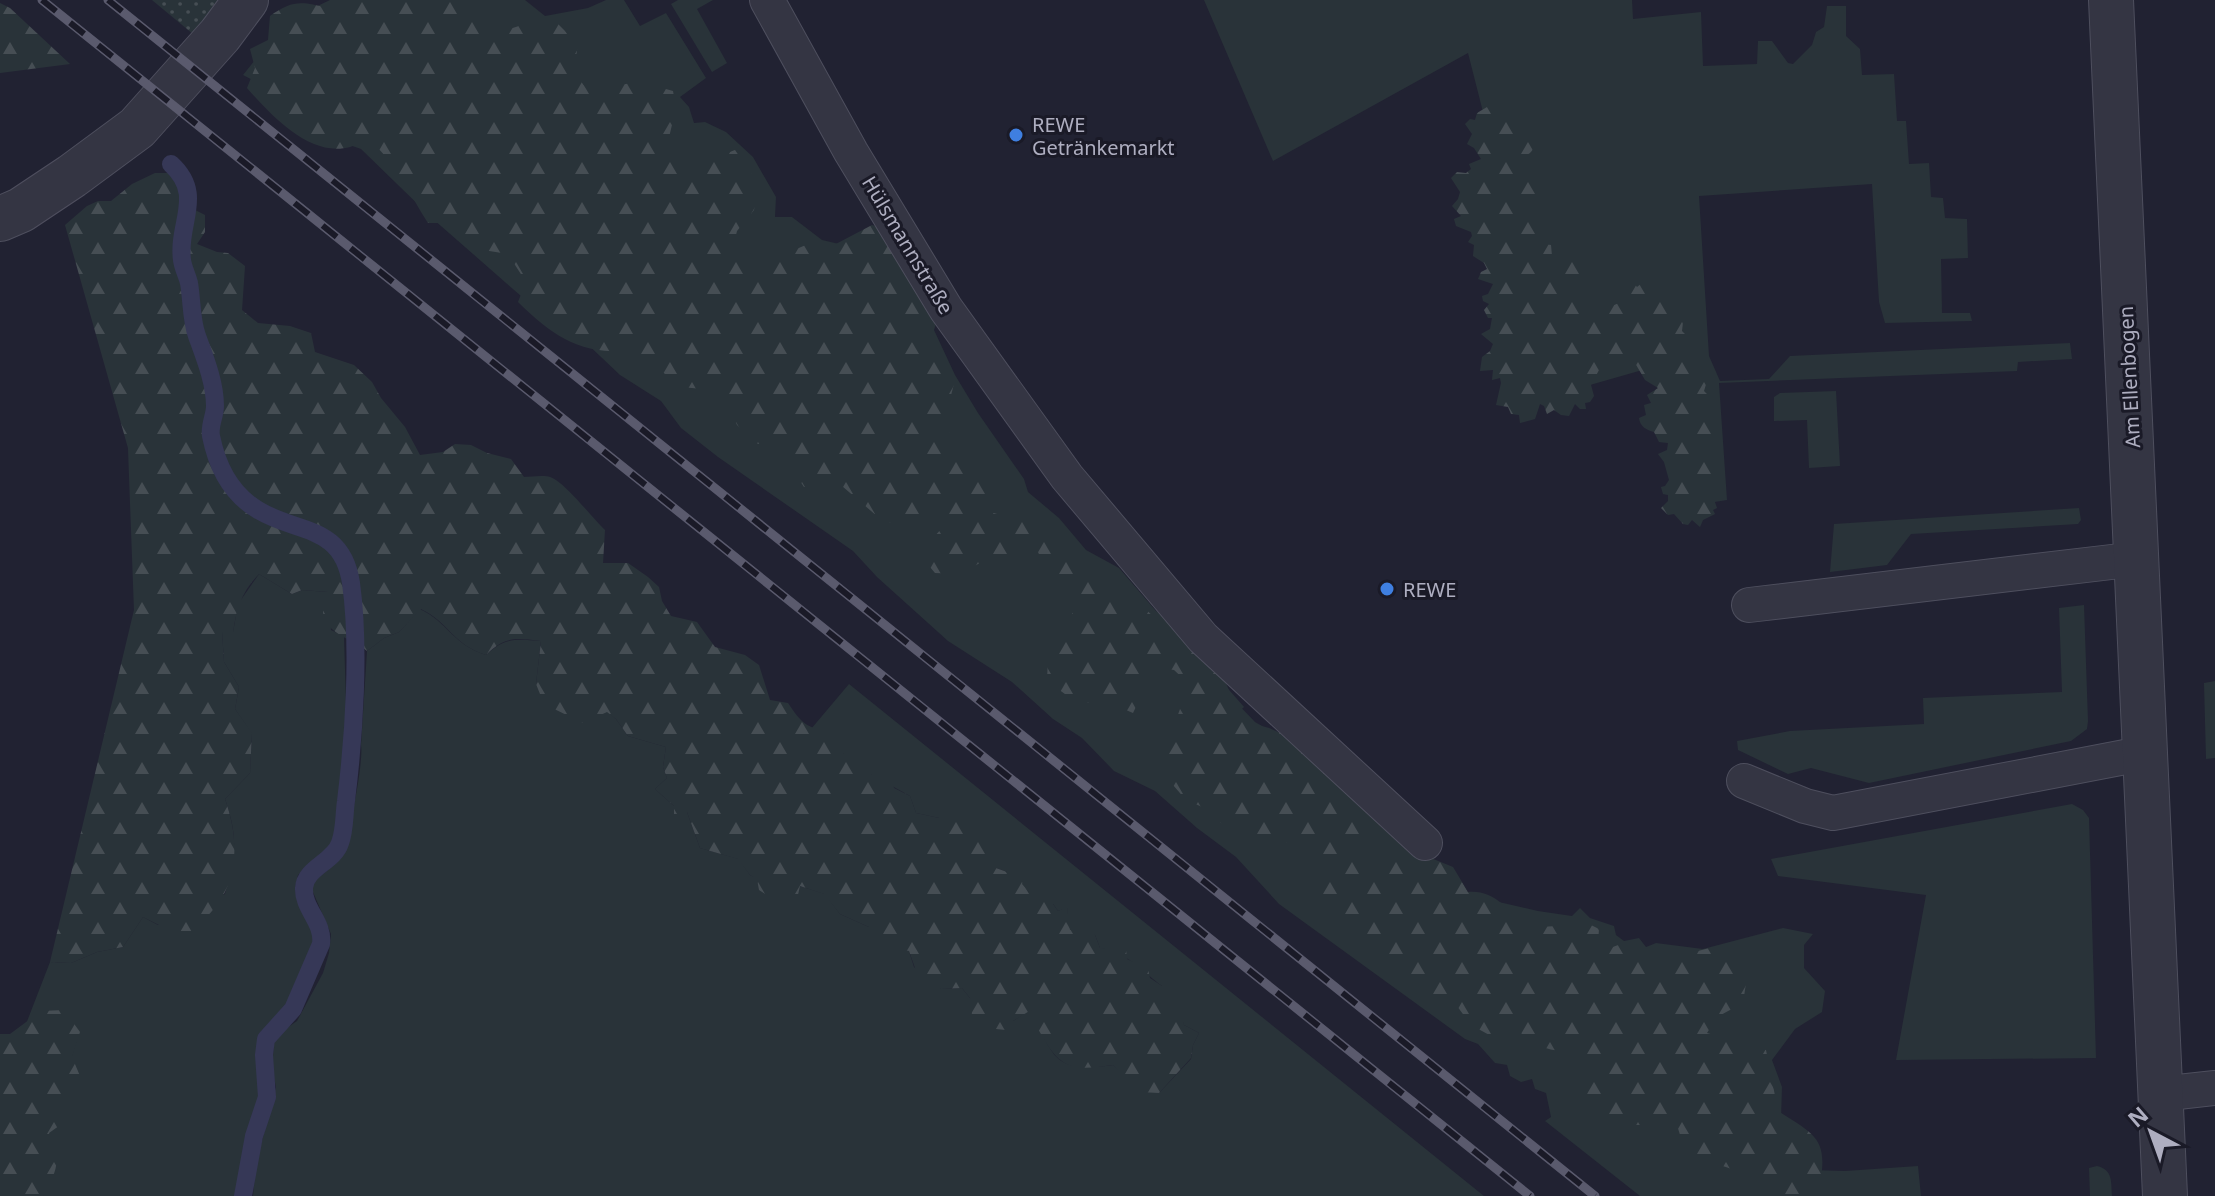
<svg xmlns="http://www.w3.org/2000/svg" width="2215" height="1196" font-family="'Noto Sans',sans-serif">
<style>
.grass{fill:#293339}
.forest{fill:url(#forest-firs)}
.park{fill:url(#park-dots)}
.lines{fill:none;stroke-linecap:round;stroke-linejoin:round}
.stream{stroke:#363857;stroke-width:18}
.service-casing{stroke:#4e4f5e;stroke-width:36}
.minor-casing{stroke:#4e4f5e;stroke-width:46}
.service{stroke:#343543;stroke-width:34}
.minor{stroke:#343543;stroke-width:44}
.rail-casing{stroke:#5a5a6d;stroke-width:9}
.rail{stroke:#1a1a27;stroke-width:6;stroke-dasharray:18;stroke-linecap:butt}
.shop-dot{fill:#3f7fe0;stroke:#1a1a27;stroke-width:3}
.labels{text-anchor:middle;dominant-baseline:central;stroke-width:6;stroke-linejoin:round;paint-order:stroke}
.poi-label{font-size:20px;fill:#aeaec0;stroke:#1a1a27;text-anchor:start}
.street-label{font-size:20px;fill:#aeaec0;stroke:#1a1a27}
</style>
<defs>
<pattern id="forest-firs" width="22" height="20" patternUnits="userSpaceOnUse" patternTransform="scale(2)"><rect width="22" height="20" fill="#293339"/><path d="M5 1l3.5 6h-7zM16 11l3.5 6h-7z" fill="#464e54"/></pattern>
<pattern id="park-dots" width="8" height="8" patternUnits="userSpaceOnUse" patternTransform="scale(2)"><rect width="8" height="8" fill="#293339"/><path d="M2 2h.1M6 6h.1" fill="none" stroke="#464e54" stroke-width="1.8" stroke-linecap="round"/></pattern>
</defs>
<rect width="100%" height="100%" fill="#212232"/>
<g class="grass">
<polygon points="330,0 525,0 545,16 588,8 606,0 624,0 640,26 666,13 706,78 680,97 689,107 694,123 705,122 726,132 753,157 776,197 775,217 792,217 822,240 856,248 939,314 934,330 955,375 978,413 1024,479 1028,492 1059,518 1086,550 1119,568 1156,611 1192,634 1212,652 1233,699 1255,722 1285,739 1381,811 1451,891 1538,911 1572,916 1580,908 1590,918 1614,926 1616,935 1624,941 1639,938 1646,947 1656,943 1703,949 1783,928 1813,934 1804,945 1804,968 1825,991 1822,1012 1795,1029 1772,1060 1782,1087 1780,1151 1810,1170 1845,1171 1918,1166 1921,1196 1640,1196 1545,1121 1551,1117 1546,1093 1535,1089 1532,1079 1521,1082 1510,1076 1507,1065 1495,1063 1478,1044 1465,1039 1279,904 1236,857 1197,828 1155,791 1114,771 1082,738 1053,719 1012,682 948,641 877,577 853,551 718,457 681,428 661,401 620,375 581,338 521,296 433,219 361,149 326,137 272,90 243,75 286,21"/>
<polygon points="678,0 713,0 697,9 727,63 712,72 671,4"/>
<polygon points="1204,0 1632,0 1633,19 1701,12 1703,66 1757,64 1758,41 1772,41 1788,63 1793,64 1812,45 1816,32 1824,27 1827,6 1846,6 1846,36 1860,49 1862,75 1894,74 1897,121 1906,121 1909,164 1929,163 1931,197 1943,198 1945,218 1967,219 1968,258 1941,259 1942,313 1970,313 1972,321 1885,323 1879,302 1872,184 1699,196 1709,356 1720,381 1769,379 1790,356 2070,343 2072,359 2018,362 2017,371 1719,383 1727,500 1702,504 1681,359 1555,395 1468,53 1273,161"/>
<polygon points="1836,391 1840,466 1809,468 1807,420 1774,421 1774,397 1780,393"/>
<polygon points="2079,508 2081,520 2078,524 1911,534 1887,565 1830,572 1834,524"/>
<path d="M259 574 292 594 302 590 328 592 331 630 344 636 347 737 334 842 298 875 295 888 298 902 313 927 315 941 311 959 298 986 286 1007 262 1035 256 1051 260 1095 246 1148 238 1196H43L48 1133 79 1033 26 1024 50 962 71 963 97 952 123 947 143 917 158 925 225 894C235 854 239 840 225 799L250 773 252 734 235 709 239 687 224 662 222 632H233L238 604Z"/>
<polygon points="2084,605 2088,721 2087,729 2071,741 1869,783 1811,768 1788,774 1738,750 1737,741 1790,731 1924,724 1923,698 2062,692 2059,608"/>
<path d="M420 609C449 623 452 644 486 655 505 637 516 639 541 641L536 684 607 711 616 719 628 736 666 747 663 767 667 778 655 789 674 806 687 812 700 848 739 859 750 875 784 890 800 886 825 894 840 914 869 927 909 951 914 967 941 989 962 988 989 1022 1013 1021 1031 1009C1054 1059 1054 1073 1113 1065L1126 1076 1159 1093 1191 1059 1193 1045 1199 1033 1184 1025 1179 1009 1162 1000V986C1142 971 1125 951 1100 948L1095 935 1069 931 1067 908 1058 911 1053 904 1029 892 1007 872 996 868 985 852 939 818 916 813 910 796 872 775 843 753H831L811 729 849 684 1484 1196H253L256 1164 276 1087 272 1069 274 1042 281 1032 297 1021 323 973 329 953 331 934 313 892V881C321 875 331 869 337 861 348 847 364 762 361 745L367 651 384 638 399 632Z"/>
<polygon points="2215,681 2215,758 2206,759 2204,683"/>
<polygon points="2072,804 2083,810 2089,818 2096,1058 1896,1060 1926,895 1778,876 1771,859"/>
<path d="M2097 1166C2113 1170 2111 1181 2112 1196H2090L2089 1168Z"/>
</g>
<g class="forest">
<path d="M330 0H468L494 34 550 16 578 44C575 63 573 74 587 89L641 82 673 91 676 108 666 150 677 173C696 174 717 156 735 150L758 184 754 210 737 231 731 255 750 262 775 258 813 242 834 245 872 225 889 230 924 289 925 311 915 321 894 327 906 341 925 345 950 366 955 380 949 403 951 419 948 441C970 466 989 473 987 511L1040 527 1078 572 1098 577 1110 591 1135 599 1159 622 1171 641 1196 644 1215 663 1222 682 1244 707 1216 732 1243 721 1269 728 1294 739 1361 784 1375 821 1363 852 1362 873 1390 852 1411 850 1453 867 1468 892C1497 890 1505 912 1530 923 1547 930 1565 925 1581 920L1599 929 1598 943 1610 948 1621 944 1634 949 1627 958H1671L1725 944 1748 970 1743 1003 1717 1017 1707 1033 1766 1050 1778 1111C1817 1136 1829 1139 1819 1189L1808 1196H1772C1746 1172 1729 1165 1695 1161L1684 1148 1677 1125H1623L1595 1116 1587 1094 1592 1069 1578 1048C1551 1055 1540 1047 1518 1031L1493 1037 1471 1025 1457 1006 1434 1000 1425 985 1401 980 1372 942 1347 921 1317 913 1315 868 1301 853 1278 836 1253 839 1228 830 1207 809 1186 800 1173 785 1166 748 1189 684 1174 670 1155 667 1133 713 1112 704 1076 702 1047 681 1048 657 1062 635 1081 595H1057L1038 552 989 558 960 574 935 573 919 554 949 520 934 508 913 519 885 523 842 486 804 487 788 463V438L758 444 737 425 722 391 682 387 635 351C581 355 555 338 518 302L526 282 508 254 477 249 456 223H428C409 193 395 161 367 138 362 141 356 145 350 147 310 158 271 115 247 88L255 68 250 49 268 40 270 16C292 0 302 1 327 8Z"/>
<polygon points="0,3 10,8 70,64 0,73"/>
<path d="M1487 107H1494L1497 114 1495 119 1513 123 1515 128 1527 129 1531 135 1528 142 1535 144C1532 153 1529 155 1521 156L1525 162 1533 163 1536 169 1531 173 1542 178 1539 187 1541 191 1540 194 1529 197 1535 205 1534 210 1526 216 1536 220 1539 227 1537 234 1544 233V244L1551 245 1552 256H1570L1576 261 1575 266 1584 264 1586 292 1582 298 1584 301 1590 300 1589 304 1597 307 1599 297 1612 306 1621 302V291L1633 282 1637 287 1647 279 1652 280 1653 286 1665 281 1669 285 1664 298 1682 300 1683 305 1692 315 1689 321 1683 322 1682 331 1687 336 1688 345 1684 349H1675L1679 354 1690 355 1693 363 1691 371 1707 381 1704 391 1714 401 1710 405 1716 414 1710 418 1719 429 1717 434H1710L1718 448 1716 456 1712 457 1717 466V473L1714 476 1721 478 1722 484 1717 492 1712 494 1717 508 1713 510 1715 514 1703 520 1700 527 1692 520 1688 525 1683 524 1674 514 1668 515 1661 508 1668 501V495L1663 494 1661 487 1665 486 1669 480 1664 462 1658 454 1667 450 1668 443 1659 442 1654 432C1647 430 1640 427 1639 418L1646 415 1644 405 1651 403 1647 395 1658 388 1645 380 1635 363 1623 371 1613 362 1607 365 1609 372 1599 370 1591 385 1594 396 1590 402 1585 403 1586 409H1580L1575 404 1569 416 1561 415 1554 410 1547 414 1544 406 1540 404 1535 419 1520 423 1519 415 1511 414 1508 407 1496 405 1501 383 1500 378 1492 380 1493 370 1480 371 1482 357 1490 351 1493 344 1481 334 1490 329 1492 318H1488L1484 310 1489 304 1483 301 1482 296 1488 294 1493 284 1478 279 1481 272 1487 269 1484 263 1473 256 1474 245 1468 242 1472 236 1471 232 1456 226 1454 219 1461 216 1452 206 1458 199 1460 192 1451 178 1457 172 1466 173 1471 169 1469 164 1481 159 1474 148 1467 144 1472 134 1465 124 1470 119 1475 120 1477 113Z"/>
<path d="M155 173H178L189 181 185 198 193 209 205 215V232L197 244 217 252 228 253 245 266 242 310 258 323 290 326 311 333 315 352 354 365 372 382 381 398 405 427 420 455 443 452 455 444 471 445 487 453 511 459 524 477C532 477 543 475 550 477 565 482 592 518 605 530L603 563H628L648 577 659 587 662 601 671 616 697 622 715 647 745 655 759 665 770 700 788 703C801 723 807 728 831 733V753H843L863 759 872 775 890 776 894 788 910 796 916 813 939 818 961 813 967 824 984 832 985 852 995 856 996 868 1007 872 1015 867 1026 875 1022 884 1029 892 1037 885 1052 892 1053 904 1058 911 1067 907 1070 930 1086 927 1095 935 1100 948 1126 949 1127 959 1148 969 1150 978 1162 986V999L1170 996 1180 1002 1184 1025 1199 1033 1193 1045 1191 1058 1159 1093 1140 1092 1113 1065C1082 1069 1065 1073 1047 1044 1040 1032 1034 1024 1031 1010L1013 1021 1006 1030 996 1029 989 1022 973 1024 970 998 962 988 941 989 919 979 909 951 871 944 869 927 840 914 824 894 800 886 797 899 784 890 775 900 759 890 757 879 750 875 738 859 700 848 687 812 674 815V806L655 789 667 778 663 767 666 747 628 736 616 719 607 712 583 723 544 704 536 684 541 641C515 638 505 636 486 655 452 644 450 623 421 609L399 632 384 638 367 651C353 639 324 633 323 612 323 606 327 598 328 592L302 590 292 594 259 574C242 591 236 609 233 633L222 632 224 662 239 687 235 709 252 733 250 773 225 799C236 831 239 860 225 892 219 906 203 920 193 931H171L143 917 123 947 97 952 71 963 50 962 134 610 128 448 65 225 87 206 98 201H111L132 184Z"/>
<path d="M64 1010 80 1032 72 1057 80 1076 63 1123 49 1133C60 1166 59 1165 43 1196H0V1034H10L41 1011Z"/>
</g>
<polygon class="park" points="152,0 230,0 199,39"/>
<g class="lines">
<path class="stream" d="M171 164C205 195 177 223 182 260 183 268 187 275 189 283 192 300 191 320 197 336 205 358 215 383 215 406 215 416 209 426 211 436 217 466 231 494 258 510 297 534 342 524 351 583 360 648 354 736 346 801 344 814 345 830 340 843 334 862 305 868 304 888 303 909 324 922 321 944L293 1009 266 1039 264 1055 267 1097 254 1136 243 1196"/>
<g class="service-casing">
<g id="service">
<polyline points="767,0 851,152 946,309 1067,477 1203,638 1425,843"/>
<polyline points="1749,605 2137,559"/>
<polyline points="1744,781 1805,806 1833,813 2146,753"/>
<polyline points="2160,1094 2215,1088"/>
</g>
</g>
<g class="minor-casing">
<g id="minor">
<polyline points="2111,0 2165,1196"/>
<polyline points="0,219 21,210 72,176 137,128 220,35 246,0"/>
</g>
</g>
<use href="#service" class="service"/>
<use href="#minor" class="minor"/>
<g class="rail-casing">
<g id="rail">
<polyline points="42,0 1530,1196"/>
<polyline points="108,0 1595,1196"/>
</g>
</g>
<use href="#rail" class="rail"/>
</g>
<g class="shop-dot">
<circle cx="1016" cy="135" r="8"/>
<circle cx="1387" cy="589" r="8"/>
</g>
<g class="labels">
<g class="poi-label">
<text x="1032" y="124">REWE<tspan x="1032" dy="23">Getränkemarkt</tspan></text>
<text x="1403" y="589">REWE</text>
</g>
<g class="street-label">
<text transform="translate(908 245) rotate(59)">Hülsmannstraße</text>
<text transform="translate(2129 377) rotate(-93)">Am Ellenbogen</text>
</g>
</g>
<g transform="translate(2151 1132) rotate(319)" stroke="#1a1a27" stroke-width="6" paint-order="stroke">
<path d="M0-6L14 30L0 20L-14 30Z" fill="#aeaec0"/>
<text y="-12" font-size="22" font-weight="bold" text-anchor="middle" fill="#aeaec0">N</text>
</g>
</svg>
